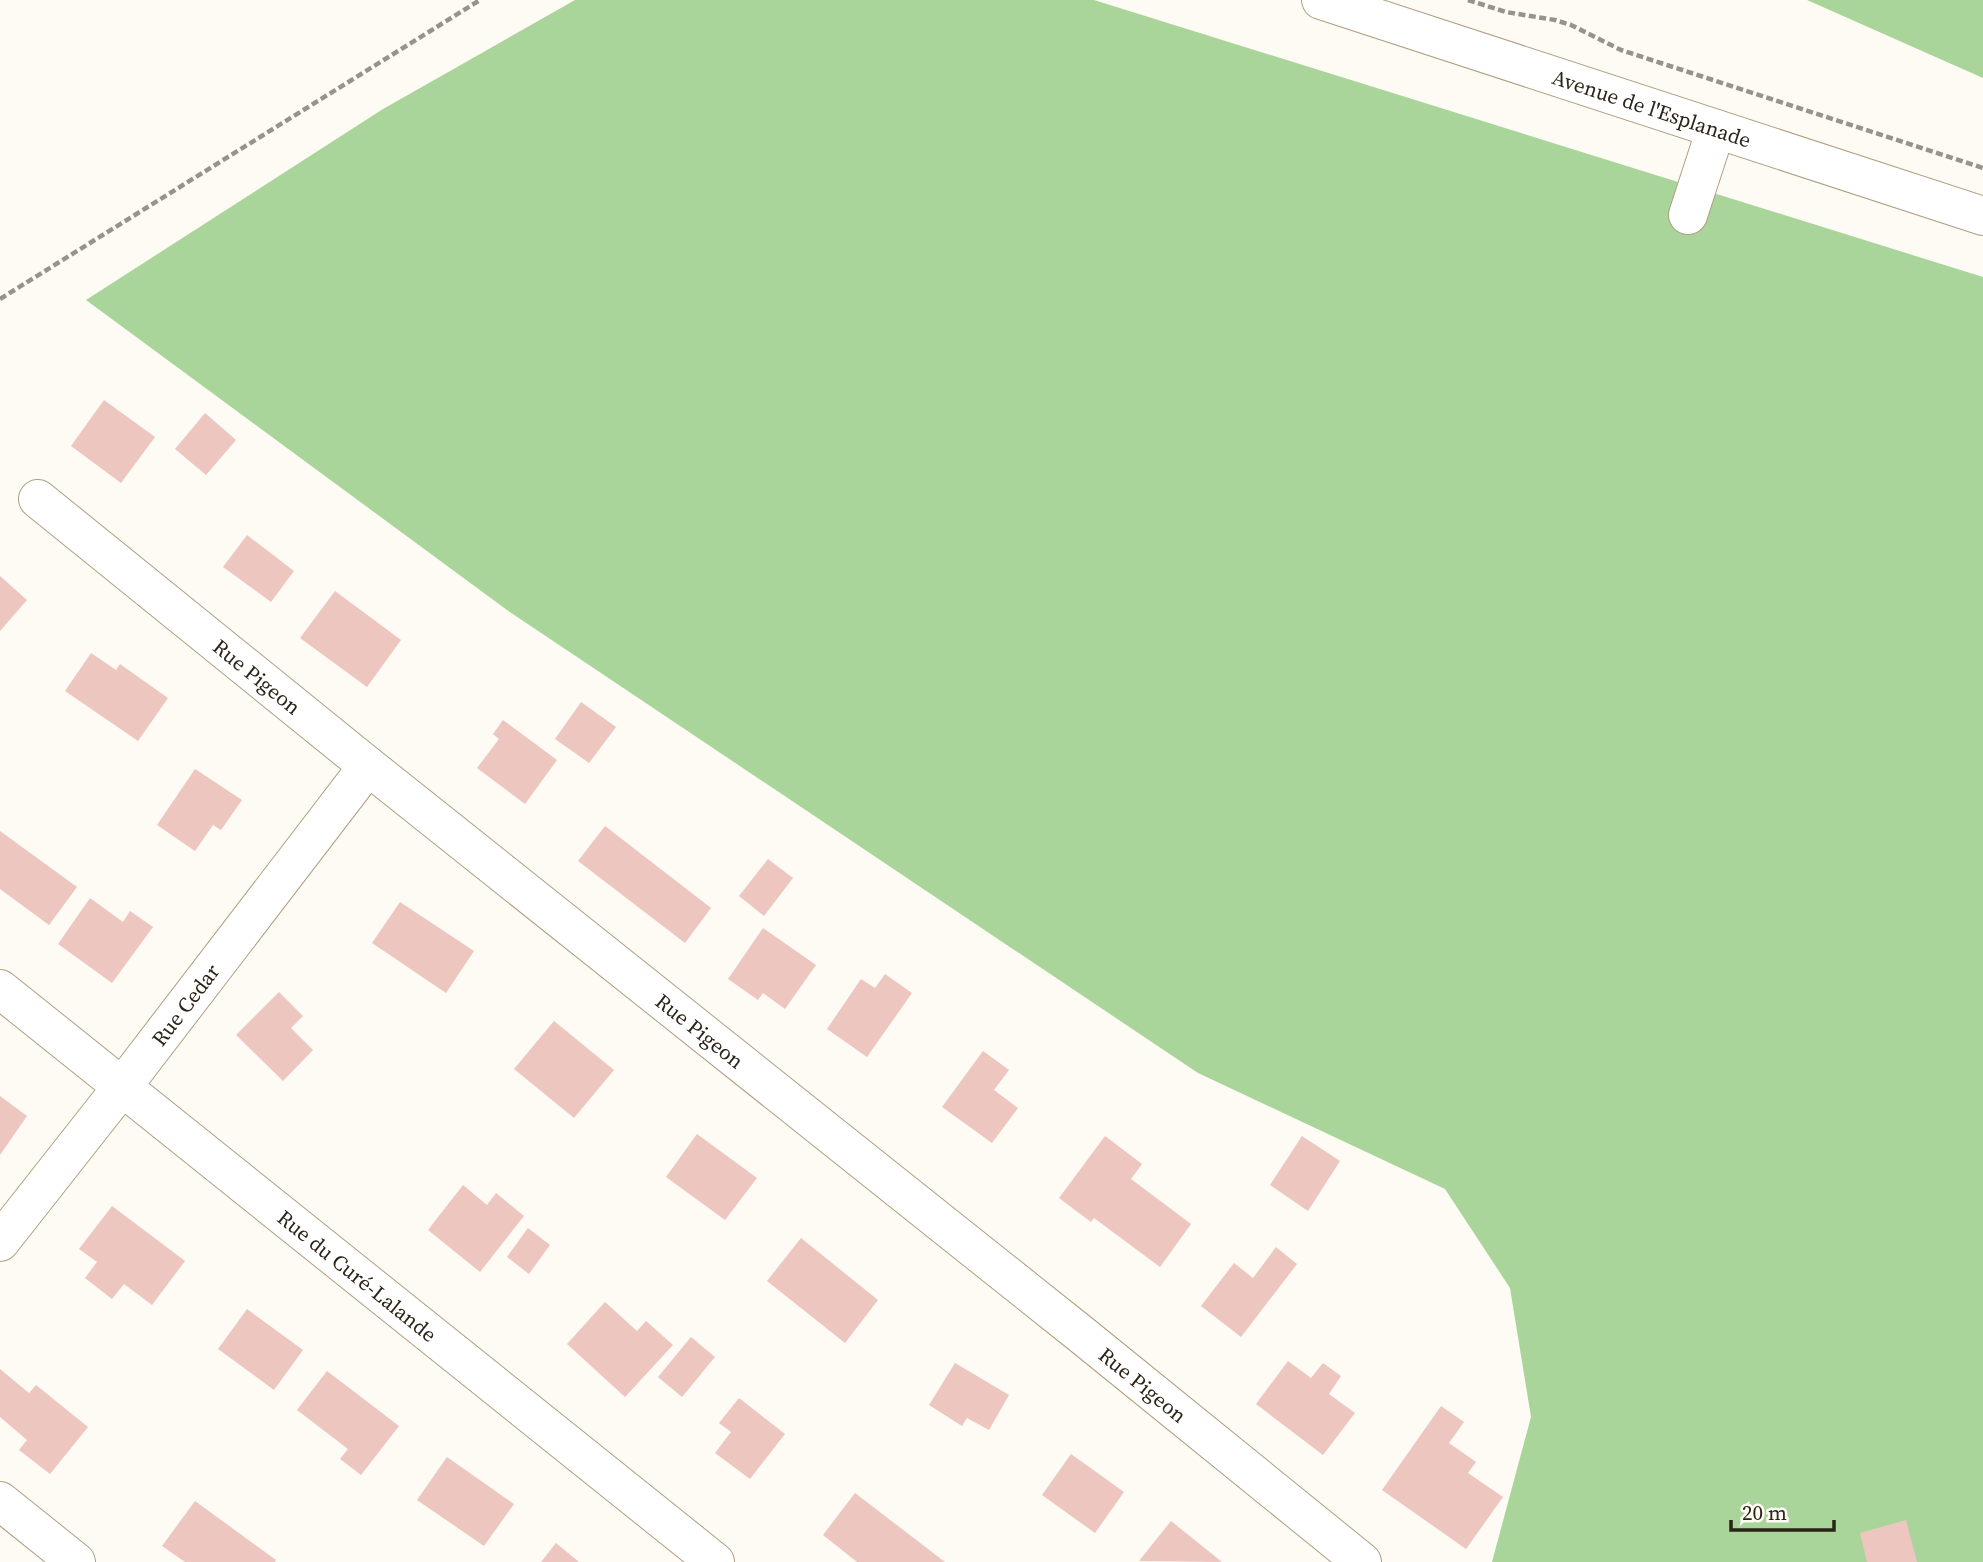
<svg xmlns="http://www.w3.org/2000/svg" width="1983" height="1562" font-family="'Source Serif 4',serif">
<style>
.forest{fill:#a9d59a}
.building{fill:#eec6c0}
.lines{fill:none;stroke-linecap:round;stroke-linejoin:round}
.street-casing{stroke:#b09f81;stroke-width:40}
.secondary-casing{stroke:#b09f81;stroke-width:40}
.path{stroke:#98938a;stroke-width:4.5;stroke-dasharray:7 3.5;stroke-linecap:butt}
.street{stroke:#fff;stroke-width:38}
.secondary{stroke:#fff;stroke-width:38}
.labels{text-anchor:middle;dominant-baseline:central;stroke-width:6;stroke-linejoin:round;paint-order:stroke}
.street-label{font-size:21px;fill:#2b2418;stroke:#fefaf4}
</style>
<rect width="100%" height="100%" fill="#fefaf4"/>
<g class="forest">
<polygon points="575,0 1094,0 1983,277 1983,1562 1492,1562 1531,1417 1510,1288 1445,1189 1198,1073 507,610 86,300 383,109"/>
<polygon points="1807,0 1983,0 1983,78"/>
</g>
<g class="building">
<polygon points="104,400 155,437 121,483 71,446"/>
<polygon points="205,413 236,440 206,475 175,449"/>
<polygon points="247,535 294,571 271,602 223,567"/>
<polygon points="0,576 27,600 0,631"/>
<polygon points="335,591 401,640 367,687 300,638"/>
<polygon points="91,653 116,670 120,664 168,698 138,741 65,691"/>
<polygon points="581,702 616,727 589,763 555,739"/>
<polygon points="503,720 557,760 525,804 477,768 499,739 493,734"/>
<polygon points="195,769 242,800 221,830 213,825 195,851 157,825"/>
<polygon points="605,826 711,908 685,943 578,861"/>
<polygon points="0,831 77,887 49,925 0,889"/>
<polygon points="768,859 793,878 764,916 739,896"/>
<polygon points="90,898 123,922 130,911 153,927 112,983 58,944"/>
<polygon points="400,902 474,951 446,993 372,943"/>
<polygon points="763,928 816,965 785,1009 763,993 758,1000 728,979"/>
<polygon points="885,974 912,993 867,1057 827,1029 861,979 875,988"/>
<polygon points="279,992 303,1016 291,1028 313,1050 283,1081 236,1035"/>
<polygon points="554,1021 614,1070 574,1118 514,1069"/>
<polygon points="983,1051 1009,1070 994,1090 1018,1108 992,1143 942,1107"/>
<polygon points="0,1096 27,1116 0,1155"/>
<polygon points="697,1134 757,1178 725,1220 666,1177"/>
<polygon points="1105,1136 1142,1164 1131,1179 1191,1224 1160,1267 1094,1218 1091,1222 1059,1198"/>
<polygon points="1302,1136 1340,1161 1308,1211 1270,1185"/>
<polygon points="463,1185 487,1205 496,1193 524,1216 480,1272 428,1230"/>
<polygon points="112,1206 185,1261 152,1305 124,1284 112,1299 85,1278 97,1262 79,1249"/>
<polygon points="528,1228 550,1245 529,1274 507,1257"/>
<polygon points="801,1238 878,1300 845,1343 767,1281"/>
<polygon points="1276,1247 1297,1264 1241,1337 1201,1306 1234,1263 1253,1278"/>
<polygon points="605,1302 637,1331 646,1321 673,1345 625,1397 567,1344"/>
<polygon points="247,1309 303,1350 274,1390 218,1349"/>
<polygon points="691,1337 715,1357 682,1397 658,1377"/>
<polygon points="1288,1361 1311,1378 1323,1363 1341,1376 1329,1394 1355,1413 1323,1455 1256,1404"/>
<polygon points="955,1363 1009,1395 989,1430 967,1418 962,1426 929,1405"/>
<polygon points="0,1369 29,1393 36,1385 88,1427 50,1474 19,1450 27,1440 0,1417"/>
<polygon points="327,1371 399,1426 361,1475 340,1459 348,1449 297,1410"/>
<polygon points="739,1398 785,1434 750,1479 715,1453 731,1432 719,1423"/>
<polygon points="1441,1406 1464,1422 1449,1443 1476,1462 1468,1473 1503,1497 1466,1549 1382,1490"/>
<polygon points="1071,1454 1124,1492 1095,1533 1042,1495"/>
<polygon points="447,1457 514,1504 484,1546 417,1500"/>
<polygon points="855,1493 945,1562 857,1562 823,1535"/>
<polygon points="195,1501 276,1560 275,1562 185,1562 162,1546"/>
<polygon points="1906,1520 1917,1562 1867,1562 1860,1533"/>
<polygon points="1171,1521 1222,1562 1139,1561"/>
<polygon points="556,1543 579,1562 541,1562"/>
</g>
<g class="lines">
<g class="street-casing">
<g id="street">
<polyline points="1688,215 1716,129"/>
<path id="s1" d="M38 499 368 766 1082 1335 1362 1562"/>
<path id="s2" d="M0 989 715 1562"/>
<path id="s3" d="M0 1242 122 1087 368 766"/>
<polyline points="0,1501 76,1562"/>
</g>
</g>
<g class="secondary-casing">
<g id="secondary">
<path id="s4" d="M1321 0 1983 216"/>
</g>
</g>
<g class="path">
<polyline points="1468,0 1506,12 1555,20 1571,25 1621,50 1983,168"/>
<polyline points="0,299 480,0"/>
</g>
<use href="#street" class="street"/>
<use href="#secondary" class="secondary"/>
</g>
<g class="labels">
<g class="street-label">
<text stroke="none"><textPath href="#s4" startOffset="348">Avenue de l'Esplanade</textPath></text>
<text stroke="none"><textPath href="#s1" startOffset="282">Rue Pigeon</textPath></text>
<text stroke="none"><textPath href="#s3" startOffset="301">Rue Cedar</textPath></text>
<text stroke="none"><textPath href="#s1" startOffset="849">Rue Pigeon</textPath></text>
<text stroke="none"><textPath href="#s2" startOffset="458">Rue du Curé-Lalande</textPath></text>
<text stroke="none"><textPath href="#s1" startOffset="1416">Rue Pigeon</textPath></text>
</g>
</g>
<path d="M1731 1520v10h103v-10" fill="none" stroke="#2b2418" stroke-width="3.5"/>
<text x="1742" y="1520" font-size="21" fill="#2b2418" stroke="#fefaf4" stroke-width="5" paint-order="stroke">20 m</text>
</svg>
